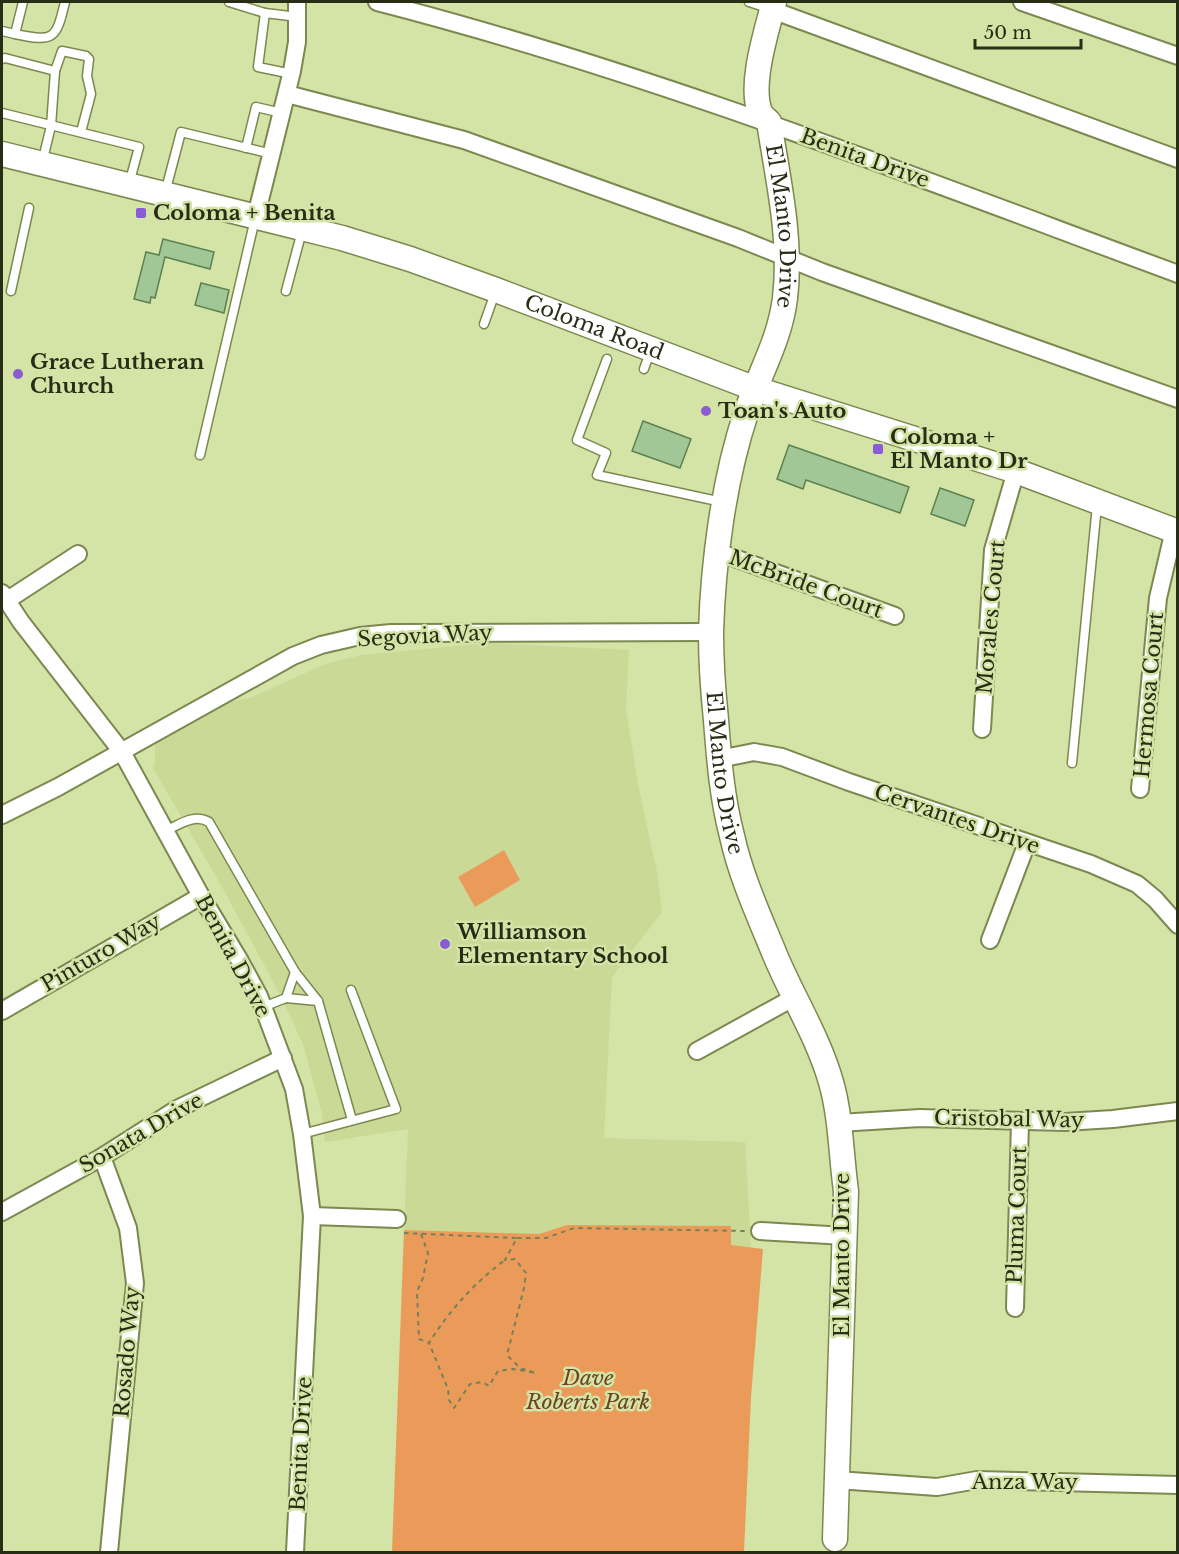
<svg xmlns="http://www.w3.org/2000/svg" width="1179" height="1554" font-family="'Libre Baskerville',serif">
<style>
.built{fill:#cada96}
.green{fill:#ea9b59}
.building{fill:#a0c795;stroke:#5c8152;stroke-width:1.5}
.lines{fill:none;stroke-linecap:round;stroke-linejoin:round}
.lane-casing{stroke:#7c8850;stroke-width:11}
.street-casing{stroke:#7c8850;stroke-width:20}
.secondary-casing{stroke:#7c8850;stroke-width:27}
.path{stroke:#778058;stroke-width:2;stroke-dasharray:4.5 4.5;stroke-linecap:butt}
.lane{stroke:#fff;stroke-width:8}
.street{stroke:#fff;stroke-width:16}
.secondary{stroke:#fff;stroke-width:24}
.poi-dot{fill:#8b5bd4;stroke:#d4e3a6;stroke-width:2}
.labels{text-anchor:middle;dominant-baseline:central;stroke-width:5;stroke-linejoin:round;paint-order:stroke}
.street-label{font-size:21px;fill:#282d15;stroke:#d4e3a6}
.poi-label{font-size:21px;font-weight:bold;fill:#282d15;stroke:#d4e3a6;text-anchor:start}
.park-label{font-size:21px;font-style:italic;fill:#6d4422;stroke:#d4e3a6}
</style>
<rect width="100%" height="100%" fill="#d4e3a6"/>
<polygon class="built" points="489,643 629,650 626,709 639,789 657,872 662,912 612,977 604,1138 745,1142 751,1248 567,1225 539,1234 404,1230 408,1129 325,1142 322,1114 303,1044 277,989 222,887 153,768 155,762 155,743 222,703 250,698 325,664 361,655"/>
<g class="green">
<polygon points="504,850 520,880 475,907 458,877"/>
<polygon points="567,1225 731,1226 731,1245 763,1249 751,1397 744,1552 392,1552 404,1230 539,1234"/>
</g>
<g class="building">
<polygon points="163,239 214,252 210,269 165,257 155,298 151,297 150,303 134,299 146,252 159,255"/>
<polygon points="201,283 229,290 224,313 195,305"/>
<polygon points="643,421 691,439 680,468 632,451"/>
<polygon points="789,445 909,487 900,513 806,480 803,489 777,479"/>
<polygon points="940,488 974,500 965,526 931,514"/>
</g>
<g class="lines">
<g class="lane-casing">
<g id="lane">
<polyline points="229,2 265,13 298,17"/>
<polyline points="749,2 771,9"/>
<polyline points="265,13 258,67 292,74"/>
<polyline points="2,31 15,34 23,2"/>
<path d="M15 34C54 42 56 40 65 2"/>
<polyline points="2,59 5,58 55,71"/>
<polyline points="2,113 139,147 129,184"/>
<polyline points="246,148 256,107 282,113"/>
<polyline points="42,163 51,126 55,71 62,51 86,56 89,59 87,76 91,94 81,132"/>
<polyline points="165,193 181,132 272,154"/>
<polyline points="11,291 29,208"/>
<polyline points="286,291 302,231"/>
<polyline points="484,324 495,293"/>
<polyline points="607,359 577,440 606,453 597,475 722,502"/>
<polyline points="644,369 650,352"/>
<polyline points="200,455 255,219"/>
<polyline points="1072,763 1097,505"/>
<path d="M165 831C179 825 194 813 209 822L295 972 318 1001 352 1120"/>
<polyline points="286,998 295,972"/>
<polyline points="263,1007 286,998 318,1001"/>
<polyline points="302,1134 396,1109 351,990"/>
</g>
</g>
<g class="street-casing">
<g id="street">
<path d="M377 2C650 72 913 176 1178 274"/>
<polyline points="1022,2 1178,56"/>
<polyline points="772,10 1178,159"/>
<polyline points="287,94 464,140 738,238 822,272 1178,399"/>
<polyline points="256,216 292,71 297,42 297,2"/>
<polyline points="718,552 895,616"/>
<polyline points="2,593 21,622 122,752 201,896 240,961 259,996 294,1089 302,1134 312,1216 295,1552"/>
<polyline points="6,601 78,554"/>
<polyline points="982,729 993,550 1016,471"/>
<polyline points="719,759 754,752 782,757 849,782 1091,864 1137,884 1155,899 1178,925"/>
<polyline points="1140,789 1158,598 1174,530"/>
<polyline points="2,815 58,787 293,656 321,645 360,636 391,633 711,632"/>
<polyline points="990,940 1027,843"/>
<polyline points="2,1011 201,896"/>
<polyline points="697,1051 793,998"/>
<polyline points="839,1123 920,1118 1065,1122 1113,1119 1178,1111"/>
<polyline points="102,1157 128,1228 135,1283 109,1552"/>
<polyline points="2,1212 102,1157 177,1109 283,1058"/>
<polyline points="312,1216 397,1219"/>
<polyline points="760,1231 845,1236"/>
<polyline points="1015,1308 1020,1122"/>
<polyline points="837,1480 937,1487 977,1480 1178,1485"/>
</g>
</g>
<g class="secondary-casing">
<g id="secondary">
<path id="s1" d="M774 2C767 30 749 84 760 112 761 115 766 119 769 122 778 180 792 239 785 298 780 340 759 374 746 413 724 479 713 562 711 632 711 661 713 691 716 720 719 759 722 798 732 836 741 877 759 916 775 955 793 998 818 1037 831 1082 841 1117 841 1155 846 1191L835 1539"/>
<path id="s2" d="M2 154 342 238 410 259 496 290 756 389 1016 471 1178 532"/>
</g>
</g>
<g class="path">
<path d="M404 1233 517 1238 505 1260 515 1259 526 1273 524 1288 507 1355 520 1368 536 1373 513 1369 498 1371 489 1386 482 1382 470 1384 454 1408 449 1400 448 1389 429 1343C449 1311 475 1282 505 1260"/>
<polyline points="421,1234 428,1253 423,1278 417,1292 419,1339 429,1343"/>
<polyline points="517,1238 546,1238 574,1228 746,1231"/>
</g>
<use href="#lane" class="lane"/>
<use href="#street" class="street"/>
<use href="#secondary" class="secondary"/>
</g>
<g class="poi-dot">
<rect x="135" y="207" width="12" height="12" rx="3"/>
<circle cx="18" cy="374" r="6"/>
<circle cx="706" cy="411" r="6"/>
<rect x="872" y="443" width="12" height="12" rx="3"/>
<circle cx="445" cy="944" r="6"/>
</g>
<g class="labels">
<g class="street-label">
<text transform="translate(865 158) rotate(20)">Benita Drive</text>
<text stroke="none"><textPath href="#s1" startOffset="231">El Manto Drive</textPath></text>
<text stroke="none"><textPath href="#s2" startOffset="618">Coloma Road</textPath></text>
<text transform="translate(806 584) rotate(20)">McBride Court</text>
<text transform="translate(991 617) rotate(-85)">Morales Court</text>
<text transform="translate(425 636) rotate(-3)">Segovia Way</text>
<text transform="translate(1149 695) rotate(-85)">Hermosa Court</text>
<text stroke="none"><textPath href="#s1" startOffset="789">El Manto Drive</textPath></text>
<text transform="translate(957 819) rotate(19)">Cervantes Drive</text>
<text transform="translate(101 953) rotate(-30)">Pinturo Way</text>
<text transform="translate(233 956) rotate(62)">Benita Drive</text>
<text transform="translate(1009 1119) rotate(1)">Cristobal Way</text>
<text transform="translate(141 1133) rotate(-30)">Sonata Drive</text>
<text transform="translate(1017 1215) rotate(-88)">Pluma Court</text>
<text transform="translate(842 1255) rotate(-90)">El Manto Drive</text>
<text transform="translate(127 1352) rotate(-85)">Rosado Way</text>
<text transform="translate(301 1444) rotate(-87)">Benita Drive</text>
<text x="1025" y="1482">Anza Way</text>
</g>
<g class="poi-label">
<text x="153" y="213">Coloma + Benita</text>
<text x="30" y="362">Grace Lutheran<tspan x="30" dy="24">Church</tspan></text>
<text x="718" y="411">Toan's Auto</text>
<text x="890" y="437">Coloma +<tspan x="890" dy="24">El Manto Dr</tspan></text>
<text x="457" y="932">Williamson<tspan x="457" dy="24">Elementary School</tspan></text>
</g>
<g class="park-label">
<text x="588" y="1378">Dave<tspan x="588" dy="24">Roberts Park</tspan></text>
</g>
</g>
<rect width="1179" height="1554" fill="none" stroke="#282d15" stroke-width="6"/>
<path d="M975 39v9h106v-9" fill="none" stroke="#282d15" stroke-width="3"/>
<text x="984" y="39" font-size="18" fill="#282d15" stroke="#d4e3a6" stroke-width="4.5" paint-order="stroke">50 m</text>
</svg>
